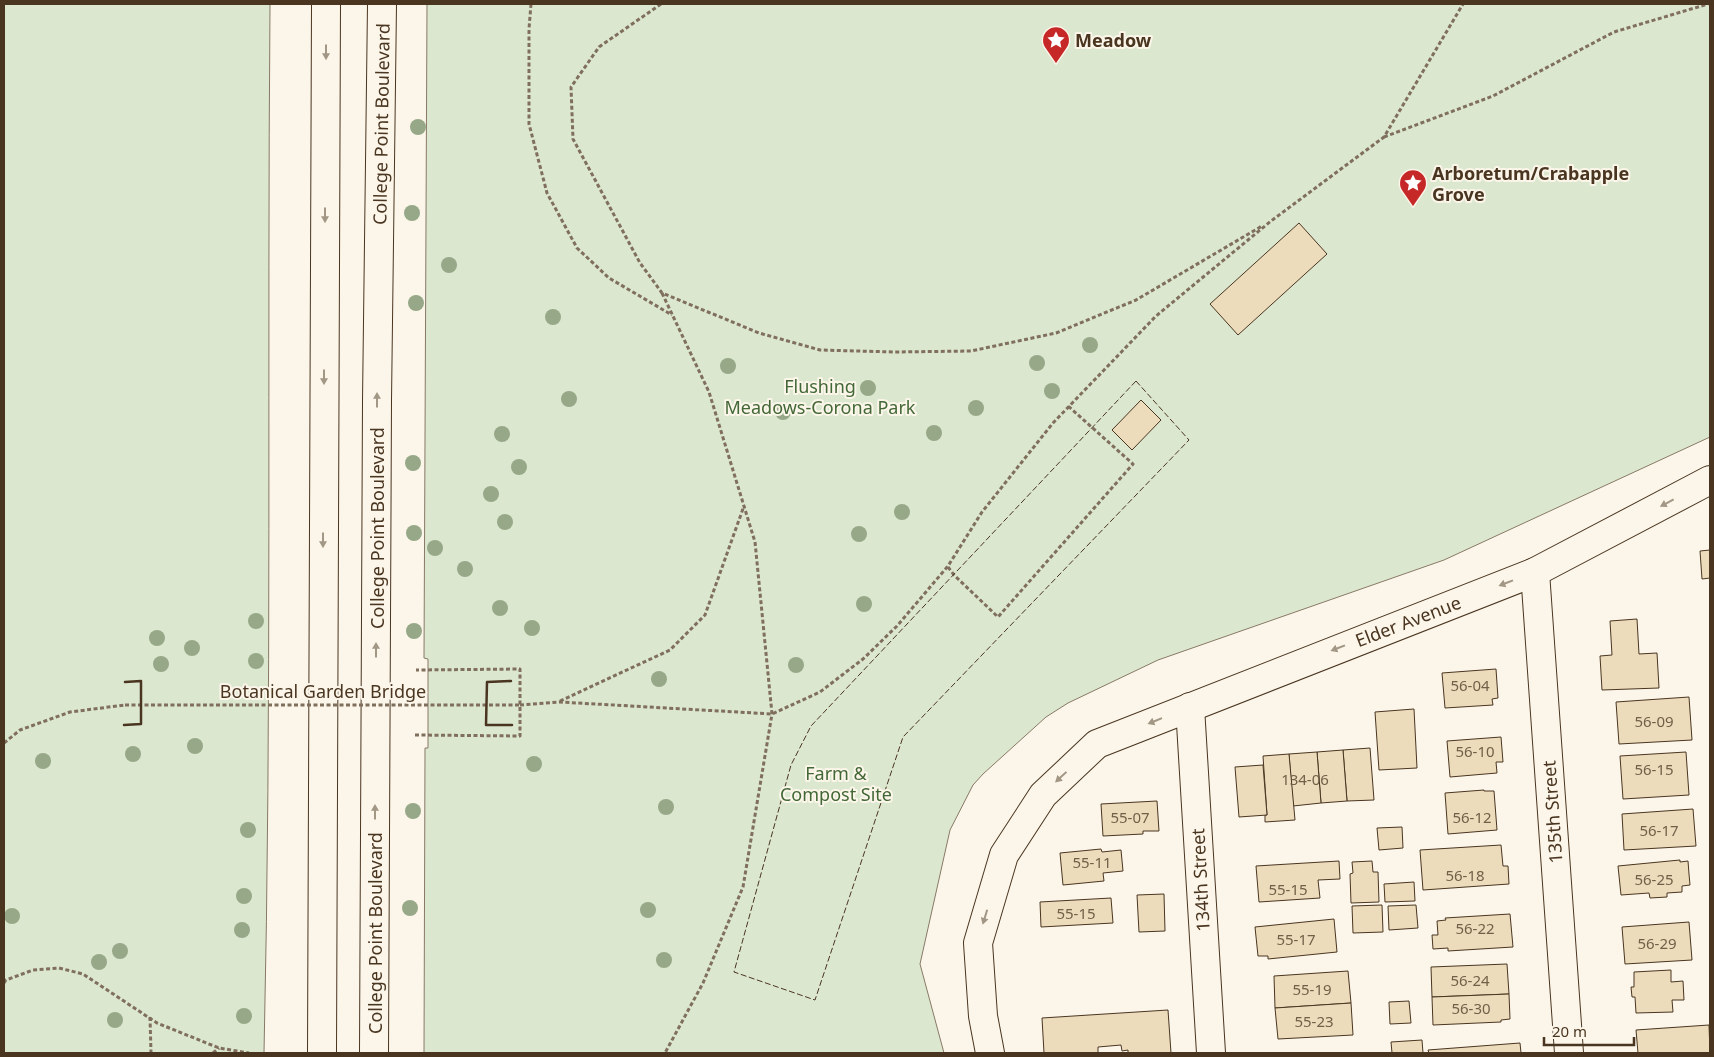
<svg xmlns="http://www.w3.org/2000/svg" width="1714" height="1057" font-family="'Noto Sans',sans-serif">
<style>
.green{fill:#dce7d0;stroke:#887966}
.building{fill:#ecdcbc;stroke:#4a3520}
.lines{fill:none;stroke-linecap:round;stroke-linejoin:round}
.minor-casing{stroke:#4a3520;stroke-width:30}
.major-casing{stroke:#4a3520;stroke-width:30}
.path{stroke:#7f6f5c;stroke-width:3;stroke-dasharray:4 2.5;stroke-linecap:butt}
.minor{stroke:#fbf6e9;stroke-width:28}
.major{stroke:#fbf6e9;stroke-width:28}
.path-bridge{stroke:#7f6f5c;stroke-width:3;stroke-dasharray:4 2.5;stroke-linecap:butt}
.fence{stroke:#4a3520;stroke-width:1;stroke-dasharray:6 2.5;stroke-linecap:butt}
.wall{stroke:#4a3520;stroke-width:2.5}
.tree{fill:#96a887}
.oneway{fill:#a29684}
.labels{text-anchor:middle;dominant-baseline:central;stroke-width:4;stroke-linejoin:round;paint-order:stroke}
.number-label{font-size:15px;fill:#725f47}
.poi-label{font-size:18px;font-weight:bold;fill:#4a3520;stroke:#fbf6e9;text-anchor:start}
.street-label{font-size:18px;fill:#4a3520;stroke:#fbf6e9}
.park-label{font-size:18px;fill:#436837;stroke:#fbf6e9}
</style>
<rect width="100%" height="100%" fill="#fbf6e9"/>
<g class="green">
<path d="M4 4H270C267 354 272 703 264 1053H4Z"/>
<polygon points="427,4 1710,4 1710,437 1444,560 1158,660 1068,703 1046,717 983,774 973,785 950,830 920,964 944,1053 424,1053 425,748 428,748 428,659 424,658"/>
</g>
<g class="building">
<polygon points="1299,223 1327,254 1238,335 1210,304"/>
<polygon points="1141,400 1161,420 1132,450 1112,430"/>
<polygon points="1710,550 1710,578 1702,579 1700,551"/>
<polygon points="1637,619 1639,654 1657,653 1659,688 1602,690 1600,656 1612,655 1610,621"/>
<polygon points="1496,669 1498,698 1492,699 1493,705 1445,708 1442,673"/>
<polygon points="1689,697 1692,740 1619,744 1616,702"/>
<polygon points="1414,709 1417,768 1379,770 1375,712"/>
<polygon points="1501,737 1503,762 1496,762 1497,773 1450,777 1447,741"/>
<polygon points="1370,748 1374,800 1347,801 1343,750"/>
<polygon points="1343,750 1347,801 1321,803 1317,752"/>
<polygon points="1317,752 1321,803 1293,806 1289,754"/>
<polygon points="1686,752 1689,795 1623,799 1620,756"/>
<polygon points="1289,754 1295,820 1265,822 1265,815 1267,815 1263,756"/>
<polygon points="1263,765 1267,815 1239,817 1235,767"/>
<polygon points="1484,790 1484,791 1494,791 1497,830 1448,834 1445,793"/>
<polygon points="1157,801 1159,831 1143,831 1143,834 1103,836 1101,804"/>
<polygon points="1693,809 1696,846 1624,850 1622,814"/>
<polygon points="1402,827 1403,848 1379,850 1377,828"/>
<polygon points="1501,845 1503,866 1508,866 1509,884 1423,890 1420,850"/>
<polygon points="1101,849 1102,852 1121,850 1123,871 1103,873 1104,881 1063,885 1060,853"/>
<polygon points="1680,860 1680,862 1688,861 1689,874 1690,885 1682,886 1682,892 1667,893 1667,897 1650,898 1649,893 1621,895 1618,866"/>
<polygon points="1339,861 1340,879 1318,880 1320,898 1259,902 1256,866"/>
<polygon points="1372,861 1373,872 1378,872 1379,902 1351,903 1350,874 1353,873 1352,862"/>
<polygon points="1414,882 1415,901 1385,902 1384,884"/>
<polygon points="1164,894 1165,931 1139,932 1137,895"/>
<polygon points="1111,898 1113,923 1041,927 1040,902"/>
<polygon points="1382,905 1383,932 1353,933 1352,906"/>
<polygon points="1416,905 1418,928 1389,930 1388,906"/>
<polygon points="1510,914 1513,947 1448,951 1448,948 1433,949 1432,935 1438,935 1437,921 1446,920 1445,918"/>
<polygon points="1334,919 1337,952 1268,959 1268,956 1258,956 1255,927"/>
<polygon points="1689,922 1692,960 1625,964 1622,927"/>
<polygon points="1507,964 1509,994 1432,997 1431,967"/>
<polygon points="1671,970 1671,982 1683,981 1684,1000 1672,1000 1673,1012 1636,1013 1635,997 1632,997 1631,987 1634,987 1634,972"/>
<polygon points="1348,971 1351,1003 1275,1008 1274,976"/>
<polygon points="1509,994 1510,1019 1501,1020 1501,1022 1433,1025 1432,997"/>
<polygon points="1409,1001 1411,1023 1390,1024 1389,1002"/>
<polygon points="1351,1003 1353,1035 1278,1039 1275,1008"/>
<polygon points="1168,1010 1171,1053 1128,1053 1128,1050 1122,1051 1121,1045 1098,1047 1098,1053 1044,1053 1042,1018"/>
<polygon points="1709,1025 1710,1053 1638,1053 1636,1030"/>
<polygon points="1422,1040 1423,1053 1392,1053 1391,1042"/>
<polygon points="1520,1043 1521,1053 1429,1053 1428,1050"/>
</g>
<g class="lines">
<g class="minor-casing">
<g id="minor">
<polyline points="1535,572 1569,1053"/>
<polyline points="1190,707 1211,1053"/>
<polyline points="990,1053 983,1016 978,943 1004,855 1043,795 1097,744 1535,572 1710,480"/>
</g>
</g>
<g class="major-casing">
<g id="major">
<polyline points="322,1053 326,4"/>
<polyline points="374,1053 377,401 382,4"/>
</g>
</g>
<g class="path">
<polyline points="531,4 529,29 529,124 547,193 577,248 609,278 672,315"/>
<polyline points="661,4 599,47 571,87 573,139 640,263 662,293 759,333 820,350 894,352 971,351 1056,333 1136,300 1262,226"/>
<polyline points="1384,137 1493,96 1614,32 1708,4"/>
<polyline points="662,293 709,392 755,542 772,714 743,887 703,983 665,1053"/>
<polyline points="948,567 954,575 998,617 1133,464 1068,406"/>
<polyline points="560,701 670,650 705,615 744,506"/>
<polyline points="520,705 560,702 772,714 820,692 863,659 897,626 948,566 982,512 1053,423 1156,316 1271,221 1384,137 1463,4"/>
<polyline points="415,735 520,736 520,669 416,670"/>
<polyline points="4,743 20,730 70,712 125,705"/>
<polyline points="4,983 6,980 33,970 59,968 83,974 157,1023 219,1048 249,1053"/>
<polyline points="150,1017 151,1053"/>
<polyline points="213,1053 219,1048"/>
</g>
<use href="#minor" class="minor"/>
<use href="#major" class="major"/>
<polyline class="path-bridge" points="125,705 520,705"/>
<polygon class="fence" points="1136,381 1189,440 903,737 815,1000 734,972 791,765 811,726"/>
<g class="wall">
<polyline points="511,681 487,682 486,725 512,725"/>
<polyline points="124,725 141,724 141,681 125,682"/>
</g>
</g>
<g class="tree">
<circle cx="418" cy="127" r="8"/>
<circle cx="412" cy="213" r="8"/>
<circle cx="449" cy="265" r="8"/>
<circle cx="416" cy="303" r="8"/>
<circle cx="553" cy="317" r="8"/>
<circle cx="1090" cy="345" r="8"/>
<circle cx="1037" cy="363" r="8"/>
<circle cx="728" cy="366" r="8"/>
<circle cx="868" cy="388" r="8"/>
<circle cx="1052" cy="391" r="8"/>
<circle cx="569" cy="399" r="8"/>
<circle cx="976" cy="408" r="8"/>
<circle cx="783" cy="412" r="8"/>
<circle cx="934" cy="433" r="8"/>
<circle cx="502" cy="434" r="8"/>
<circle cx="413" cy="463" r="8"/>
<circle cx="519" cy="467" r="8"/>
<circle cx="491" cy="494" r="8"/>
<circle cx="902" cy="512" r="8"/>
<circle cx="505" cy="522" r="8"/>
<circle cx="414" cy="533" r="8"/>
<circle cx="859" cy="534" r="8"/>
<circle cx="435" cy="548" r="8"/>
<circle cx="465" cy="569" r="8"/>
<circle cx="864" cy="604" r="8"/>
<circle cx="500" cy="608" r="8"/>
<circle cx="256" cy="621" r="8"/>
<circle cx="532" cy="628" r="8"/>
<circle cx="414" cy="631" r="8"/>
<circle cx="157" cy="638" r="8"/>
<circle cx="192" cy="648" r="8"/>
<circle cx="256" cy="661" r="8"/>
<circle cx="161" cy="664" r="8"/>
<circle cx="796" cy="665" r="8"/>
<circle cx="659" cy="679" r="8"/>
<circle cx="195" cy="746" r="8"/>
<circle cx="133" cy="754" r="8"/>
<circle cx="43" cy="761" r="8"/>
<circle cx="534" cy="764" r="8"/>
<circle cx="666" cy="807" r="8"/>
<circle cx="413" cy="811" r="8"/>
<circle cx="248" cy="830" r="8"/>
<circle cx="244" cy="896" r="8"/>
<circle cx="410" cy="908" r="8"/>
<circle cx="648" cy="910" r="8"/>
<circle cx="12" cy="916" r="8"/>
<circle cx="242" cy="930" r="8"/>
<circle cx="120" cy="951" r="8"/>
<circle cx="664" cy="960" r="8"/>
<circle cx="99" cy="962" r="8"/>
<circle cx="244" cy="1016" r="8"/>
<circle cx="115" cy="1020" r="8"/>
</g>
<defs><path id="oneway-solid" d="M-6-.8H1V-3.2L6.5 0L1 3.2V.8H-6Z" transform="scale(1.25)"/></defs>
<g class="oneway">
<use href="#oneway-solid" transform="translate(326 52) rotate(90)"/>
<use href="#oneway-solid" transform="translate(325 215) rotate(90)"/>
<use href="#oneway-solid" transform="translate(324 377) rotate(90)"/>
<use href="#oneway-solid" transform="translate(377 400) rotate(-90)"/>
<use href="#oneway-solid" transform="translate(1667 503) rotate(152)"/>
<use href="#oneway-solid" transform="translate(323 540) rotate(90)"/>
<use href="#oneway-solid" transform="translate(1506 583) rotate(159)"/>
<use href="#oneway-solid" transform="translate(1338 648) rotate(159)"/>
<use href="#oneway-solid" transform="translate(376 650) rotate(-90)"/>
<use href="#oneway-solid" transform="translate(1155 721) rotate(158)"/>
<use href="#oneway-solid" transform="translate(1061 777) rotate(137)"/>
<use href="#oneway-solid" transform="translate(375 812) rotate(-90)"/>
<use href="#oneway-solid" transform="translate(985 917) rotate(107)"/>
</g>
<defs>
<g id="sight-pin" transform="scale(1.4375)"><path d="M0 17L-7.5 6A9.5 9.5 0 1 1 7.5 6Z" fill="#c62828" stroke="#fbf6e9"/><path d="M0-6L1.8-2.2L6-1.7L2.9 1.2L3.7 5.4L0 3.3L-3.7 5.4L-2.9 1.2L-6-1.7L-1.8-2.2Z" fill="#fff"/></g>
</defs>
<g fill-rule="evenodd">
<use href="#sight-pin" x="1056" y="40"/>
<use href="#sight-pin" x="1413" y="183"/>
</g>
<g class="labels">
<g class="number-label">
<text x="1470" y="685">56-04</text>
<text x="1654" y="721">56-09</text>
<text x="1475" y="751">56-10</text>
<text x="1654" y="769">56-15</text>
<text x="1305" y="779">134-06</text>
<text x="1130" y="817">55-07</text>
<text x="1472" y="817">56-12</text>
<text x="1659" y="830">56-17</text>
<text x="1092" y="862">55-11</text>
<text x="1465" y="875">56-18</text>
<text x="1654" y="879">56-25</text>
<text x="1288" y="889">55-15</text>
<text x="1076" y="913">55-15</text>
<text x="1475" y="928">56-22</text>
<text x="1296" y="939">55-17</text>
<text x="1657" y="943">56-29</text>
<text x="1470" y="980">56-24</text>
<text x="1312" y="989">55-19</text>
<text x="1471" y="1008">56-30</text>
<text x="1314" y="1021">55-23</text>
</g>
<g class="poi-label">
<text x="1075" y="40">Meadow</text>
<text x="1432" y="173">Arboretum/Crabapple<tspan x="1432" dy="21">Grove</tspan></text>
</g>
<g class="street-label">
<text transform="translate(381 124) rotate(-89)">College Point Boulevard</text>
<text transform="translate(377 528) rotate(-90)">College Point Boulevard</text>
<text transform="translate(1408 621) rotate(-21)">Elder Avenue</text>
<text x="323" y="691">Botanical Garden Bridge</text>
<text transform="translate(1552 812) rotate(-94)">135th Street</text>
<text transform="translate(1200 880) rotate(-93)">134th Street</text>
<text transform="translate(375 933) rotate(-90)">College Point Boulevard</text>
</g>
<g class="park-label">
<text x="820" y="386">Flushing<tspan x="820" dy="21">Meadows-Corona Park</tspan></text>
<text x="836" y="773">Farm &amp;<tspan x="836" dy="21">Compost Site</tspan></text>
</g>
</g>
<rect width="1714" height="1057" fill="none" stroke="#4a3520" stroke-width="10"/>
<path d="M1544 1037v8h90v-8" fill="none" stroke="#4a3520" stroke-width="2.5"/>
<text x="1552" y="1037" font-size="15" fill="#4a3520" stroke="#fbf6e9" stroke-width="4" paint-order="stroke">20 m</text>
</svg>
